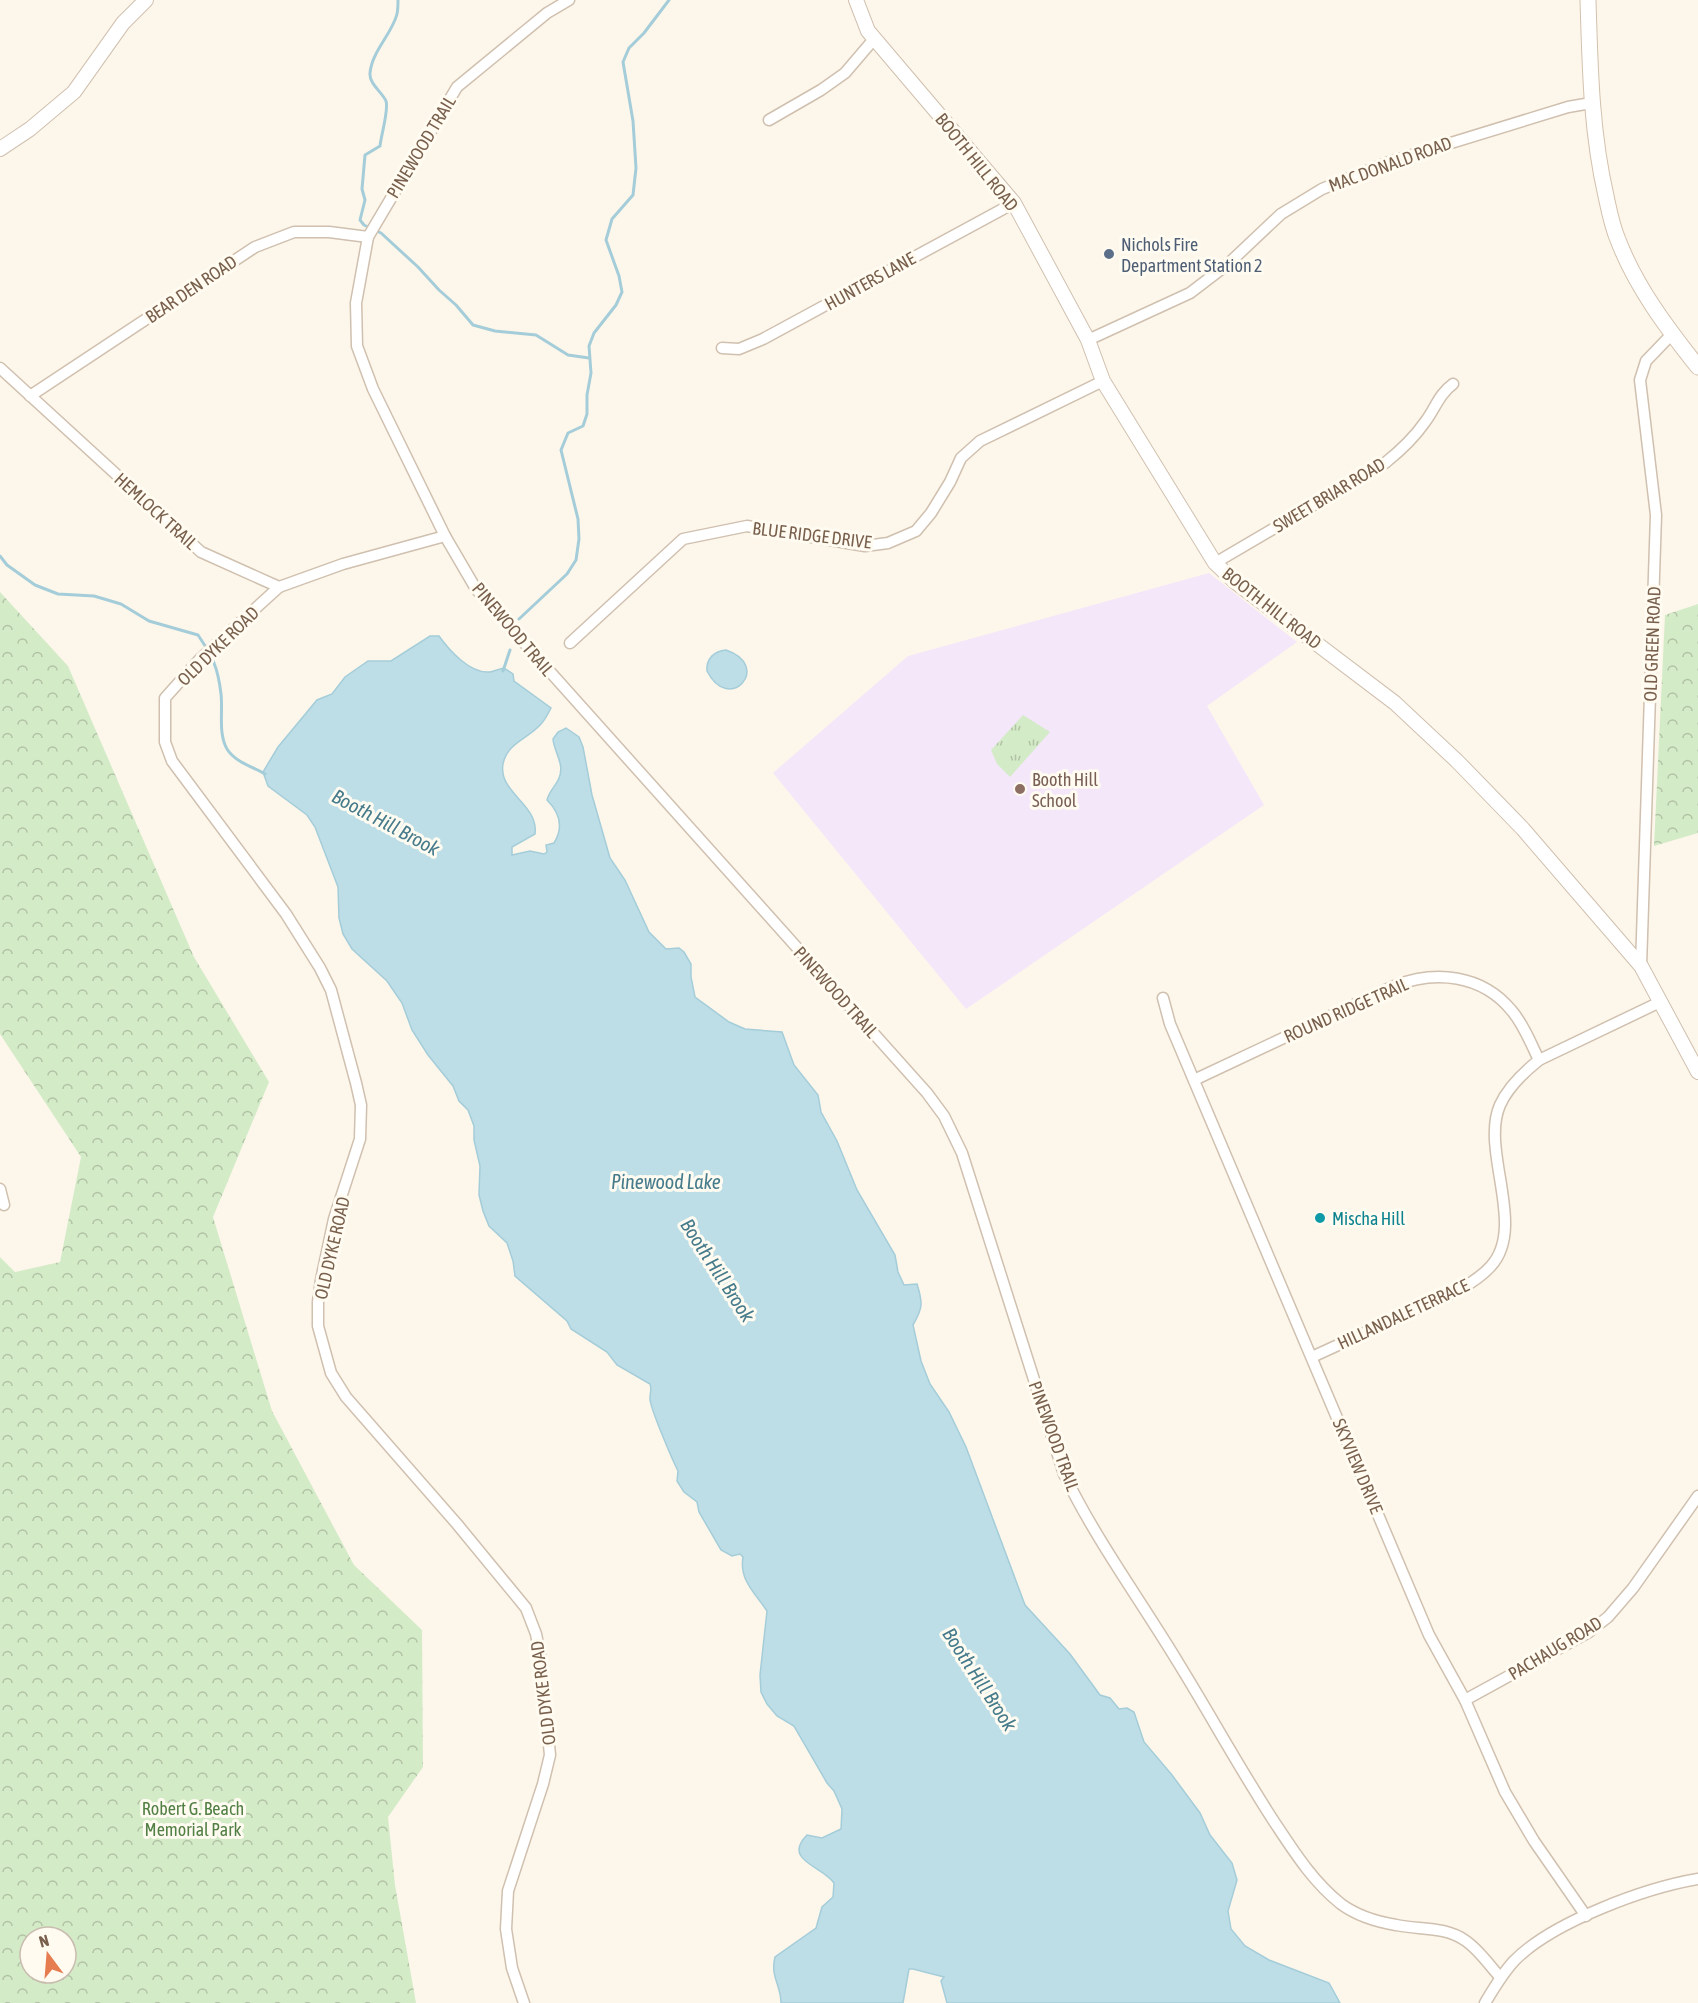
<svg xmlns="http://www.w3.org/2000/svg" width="1698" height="2003" font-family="'Asap Condensed',sans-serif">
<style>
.education{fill:#f4e7fa}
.grass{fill:url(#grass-tufts)}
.forest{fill:url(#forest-crowns);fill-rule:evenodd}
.water{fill:#bedee7;stroke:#a4cdd9;stroke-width:1.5}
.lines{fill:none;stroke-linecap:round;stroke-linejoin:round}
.stream{stroke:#a4cdd9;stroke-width:3}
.minor-casing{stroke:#d0c0af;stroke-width:13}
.tertiary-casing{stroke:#d0c0af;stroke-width:16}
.secondary-casing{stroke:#d3c1ad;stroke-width:17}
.minor{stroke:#fff;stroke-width:10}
.tertiary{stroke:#fff;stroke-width:14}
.secondary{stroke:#fff;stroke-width:15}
.service-dot{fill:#5c6f8a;stroke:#fffbf1;stroke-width:2}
.education-dot{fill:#8d6e63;stroke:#fffbf1;stroke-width:2}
.culture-dot{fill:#0f9aa8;stroke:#fffbf1;stroke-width:2}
.labels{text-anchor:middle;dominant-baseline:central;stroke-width:6;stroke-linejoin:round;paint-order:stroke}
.street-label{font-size:18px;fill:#79604d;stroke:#fffbf1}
.service-label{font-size:18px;fill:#4e5e75;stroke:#fffbf1;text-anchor:start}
.education-label{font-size:18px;fill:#785e54;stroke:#fffbf1;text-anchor:start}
.culture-label{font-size:18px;fill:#0d838f;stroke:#fffbf1;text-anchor:start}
.park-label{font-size:18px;fill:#517f44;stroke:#fffbf1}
.water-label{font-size:20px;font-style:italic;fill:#467b8c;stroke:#fffbf1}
</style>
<defs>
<pattern id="grass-tufts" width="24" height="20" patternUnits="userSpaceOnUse" patternTransform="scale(1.5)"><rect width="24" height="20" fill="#d4ebc8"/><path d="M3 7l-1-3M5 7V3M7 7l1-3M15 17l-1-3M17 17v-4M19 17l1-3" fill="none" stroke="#b1c2a5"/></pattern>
<pattern id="forest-crowns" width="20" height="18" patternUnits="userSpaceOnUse" patternTransform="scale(1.5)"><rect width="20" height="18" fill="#d4ebc8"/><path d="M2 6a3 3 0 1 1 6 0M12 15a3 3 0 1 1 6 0" fill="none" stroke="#b1c2a5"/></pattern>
</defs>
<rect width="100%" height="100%" fill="#fdf7eb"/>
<polygon class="education" points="1209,573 1297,642 1207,706 1264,805 966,1009 773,773 908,656"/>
<polygon class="grass" points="1023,715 1050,732 1010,777 997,764 991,750"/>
<g class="forest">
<path d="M0 592 68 666 194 957 269 1082 213 1217 272 1411 354 1565 422 1630 423 1767 388 1817 395 1885 416 2003H0V1257L15 1272 60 1262 81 1157 0 1034ZM30 1937H66V1973H30Z"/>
<polygon points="1698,604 1698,833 1654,846 1665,615"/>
</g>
<g class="water">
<path d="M430 636H439C449 650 470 674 490 672 494 671 500 669 504 668L513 674 514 681 551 708C548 714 545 720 541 724 528 739 507 743 503 764 498 793 539 804 535 834L512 847V855L530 851 544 854 547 852 546 845 554 843C564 827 559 812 547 800 549 791 556 786 559 778 565 764 554 752 553 739L558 732 566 728 579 737 583 747 592 795 610 858 625 880 649 932 666 949 679 948 684 952 691 964V977L695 997 729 1022 745 1029 782 1032 794 1065 818 1095 821 1112 837 1141 857 1190 895 1255 898 1272 904 1285 917 1284C923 1303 923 1308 913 1325L921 1361 930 1384 949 1412 966 1447 1025 1605 1070 1654 1100 1695 1110 1698 1119 1709 1127 1708 1134 1712 1144 1742 1172 1775 1200 1813 1210 1835 1232 1863 1237 1880 1228 1911 1231 1929 1245 1946 1269 1960 1329 1983 1340 2003H947L941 1981 944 1977 913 1969H909L903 2003H781C781 1985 770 1977 775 1957L816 1928 822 1907 833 1897 834 1883C822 1866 782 1860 807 1835L822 1838 841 1829 842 1809 834 1791 827 1783 794 1726 777 1716 767 1704 761 1692 760 1675 767 1611C755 1593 739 1580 743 1557L740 1554 732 1556 721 1550 699 1512 697 1502 684 1492 677 1481 678 1471C673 1461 649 1406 650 1398 650 1392 652 1390 650 1384L617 1365 607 1352 571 1329 567 1321 515 1276 513 1261 507 1243 489 1226 483 1211 479 1195 480 1166 474 1140V1126L468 1110 459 1101 453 1086 428 1055 412 1030 402 1003 387 981 352 949 343 934 339 918 338 887 315 827 307 815 268 786 263 772 278 747 317 700 332 694 345 677 368 661H391Z"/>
<path d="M726 650C773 666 729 715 707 671 706 659 714 651 726 650Z"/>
</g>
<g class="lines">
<g class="stream">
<path d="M398 0C398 4 398 10 397 14 392 34 372 51 370 73 369 84 382 92 386 101 389 110 381 135 380 146L365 155 362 189 365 200 360 220 364 225 381 233 418 267 439 290 456 305 473 325 495 331 536 335 568 355 589 358"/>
<path d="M0 556 7 565 35 585 58 594 94 596 121 604 149 621 198 635C213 657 218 668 221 694 223 712 218 733 227 749 235 762 253 767 265 774"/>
<polyline points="519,619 567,574 576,560 579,539 578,519 561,450 568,433 583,426 587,414 587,395 591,373 589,346 594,333 616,305 622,292 619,276 606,240 612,219 633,195 636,168 633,121 623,62 629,48 644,33 669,0"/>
<polyline points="503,671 510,650"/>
</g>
<g class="minor-casing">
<g id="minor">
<path d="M569 0 547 13 457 87 368 237 356 303 357 346 373 389 445 536 476 589 927 1093 944 1116 962 1153 1064 1474C1096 1540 1141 1601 1179 1664 1211 1716 1240 1769 1273 1820 1293 1850 1312 1881 1341 1904 1356 1915 1378 1922 1396 1925 1420 1930 1445 1926 1466 1941 1479 1950 1490 1966 1500 1977"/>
<polyline points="769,120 821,90 845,73 874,39"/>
<polyline points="1088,340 1190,293 1228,264 1281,214 1322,189 1389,162 1568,107 1591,103"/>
<polyline points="722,348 739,349 763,339 1014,203"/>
<polyline points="0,368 201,552 279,587 343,564 445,536"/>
<polyline points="30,396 255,247 294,232 329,232 368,237"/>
<path d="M1215 563 1385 463C1400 451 1414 438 1425 422 1435 409 1439 394 1453 384"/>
<polyline points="279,587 199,660 165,698 165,742 172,761 286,914 320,968 331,990 356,1083 361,1105 360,1139 334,1219 321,1280 318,1302 318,1326 331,1373 346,1397 457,1524 526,1608 536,1634 540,1654 550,1755 543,1784 508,1891 506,1929 512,1968 524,2003"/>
<polyline points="570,643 683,539 747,526 865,546 888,543 916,531 931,513 950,482 961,458 980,441 1103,381"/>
<polyline points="1641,966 1656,515 1640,380 1646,361 1672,334"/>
<polyline points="1163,998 1170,1024 1429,1635 1465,1700 1505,1792 1534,1841 1586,1916"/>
<path d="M1194 1080 1394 986C1435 970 1482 974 1512 1011 1524 1025 1531 1044 1539 1060"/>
<polyline points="0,1189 4,1205"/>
<path d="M1312 1357C1345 1342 1379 1326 1412 1311 1439 1299 1471 1288 1491 1266 1527 1226 1480 1150 1500 1105 1508 1087 1524 1072 1539 1060L1660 1002"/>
<polyline points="1465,1700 1589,1632 1608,1617 1633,1588 1698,1496"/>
<path d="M1485 2003C1494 1988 1502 1974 1514 1961 1552 1922 1645 1888 1698 1879"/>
</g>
</g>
<g class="tertiary-casing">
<g id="tertiary">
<polyline points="856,0 868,31 1014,203 1088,340 1103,381 1215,563 1234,581 1395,703 1457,761 1523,829 1641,966 1698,1072"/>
<polyline points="0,149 30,129 74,92 123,23 146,0"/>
</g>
</g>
<g class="secondary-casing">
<path id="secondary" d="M1588 0C1590 66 1591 131 1606 196 1609 210 1612 226 1618 240 1636 287 1667 328 1698 367"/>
</g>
<use href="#minor" class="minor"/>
<use href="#tertiary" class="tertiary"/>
<use href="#secondary" class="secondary"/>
</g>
<circle class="service-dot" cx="1109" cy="254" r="6"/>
<circle class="education-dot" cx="1020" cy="789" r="6"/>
<circle class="culture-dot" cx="1320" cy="1218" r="6"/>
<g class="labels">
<g class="street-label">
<text transform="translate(421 147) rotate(-59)">PINEWOOD TRAIL</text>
<text transform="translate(977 162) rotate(51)">BOOTH HILL ROAD</text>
<text transform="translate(1390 164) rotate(-20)">MAC DONALD ROAD</text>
<text transform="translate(870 281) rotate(-29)">HUNTERS LANE</text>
<text transform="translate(191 289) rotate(-34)">BEAR DEN ROAD</text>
<text transform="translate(1329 495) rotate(-31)">SWEET BRIAR ROAD</text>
<text transform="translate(156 511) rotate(42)">HEMLOCK TRAIL</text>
<text transform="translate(812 535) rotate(7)">BLUE RIDGE DRIVE</text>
<text transform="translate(1272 608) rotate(38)">BOOTH HILL ROAD</text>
<text transform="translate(513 629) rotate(50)">PINEWOOD TRAIL</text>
<text transform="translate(1652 644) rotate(-88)">OLD GREEN ROAD</text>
<text transform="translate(218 646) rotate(-44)">OLD DYKE ROAD</text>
<text transform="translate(836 992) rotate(48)">PINEWOOD TRAIL</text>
<text transform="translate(1346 1010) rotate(-24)">ROUND RIDGE TRAIL</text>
<text transform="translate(332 1248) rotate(-77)">OLD DYKE ROAD</text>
<text transform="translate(1403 1314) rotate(-25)">HILLANDALE TERRACE</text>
<text transform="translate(1054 1436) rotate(70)">PINEWOOD TRAIL</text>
<text transform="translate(1358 1466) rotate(67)">SKYVIEW DRIVE</text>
<text transform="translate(1555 1648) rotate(-31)">PACHAUG ROAD</text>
<text transform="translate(543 1693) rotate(-97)">OLD DYKE ROAD</text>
</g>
<g class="service-label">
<text x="1121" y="244">Nichols Fire<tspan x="1121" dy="21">Department Station 2</tspan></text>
</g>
<g class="education-label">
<text x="1032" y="779">Booth Hill<tspan x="1032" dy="21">School</tspan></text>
</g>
<g class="culture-label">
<text x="1332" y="1218">Mischa Hill</text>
</g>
<g class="park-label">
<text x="193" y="1808">Robert G. Beach<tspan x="193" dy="21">Memorial Park</tspan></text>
</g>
<g class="water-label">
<text transform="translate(386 822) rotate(28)">Booth Hill Brook</text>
<text x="666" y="1181">Pinewood Lake</text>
<text transform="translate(718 1270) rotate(57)">Booth Hill Brook</text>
<text transform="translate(980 1679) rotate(57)">Booth Hill Brook</text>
</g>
</g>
<g transform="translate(48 1955) rotate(344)"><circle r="28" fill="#fffbf1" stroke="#c9bdaf" stroke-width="1.5"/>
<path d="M0-4.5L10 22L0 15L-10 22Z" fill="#e67d50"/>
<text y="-9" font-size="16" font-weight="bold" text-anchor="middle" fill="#79604d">N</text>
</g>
</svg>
